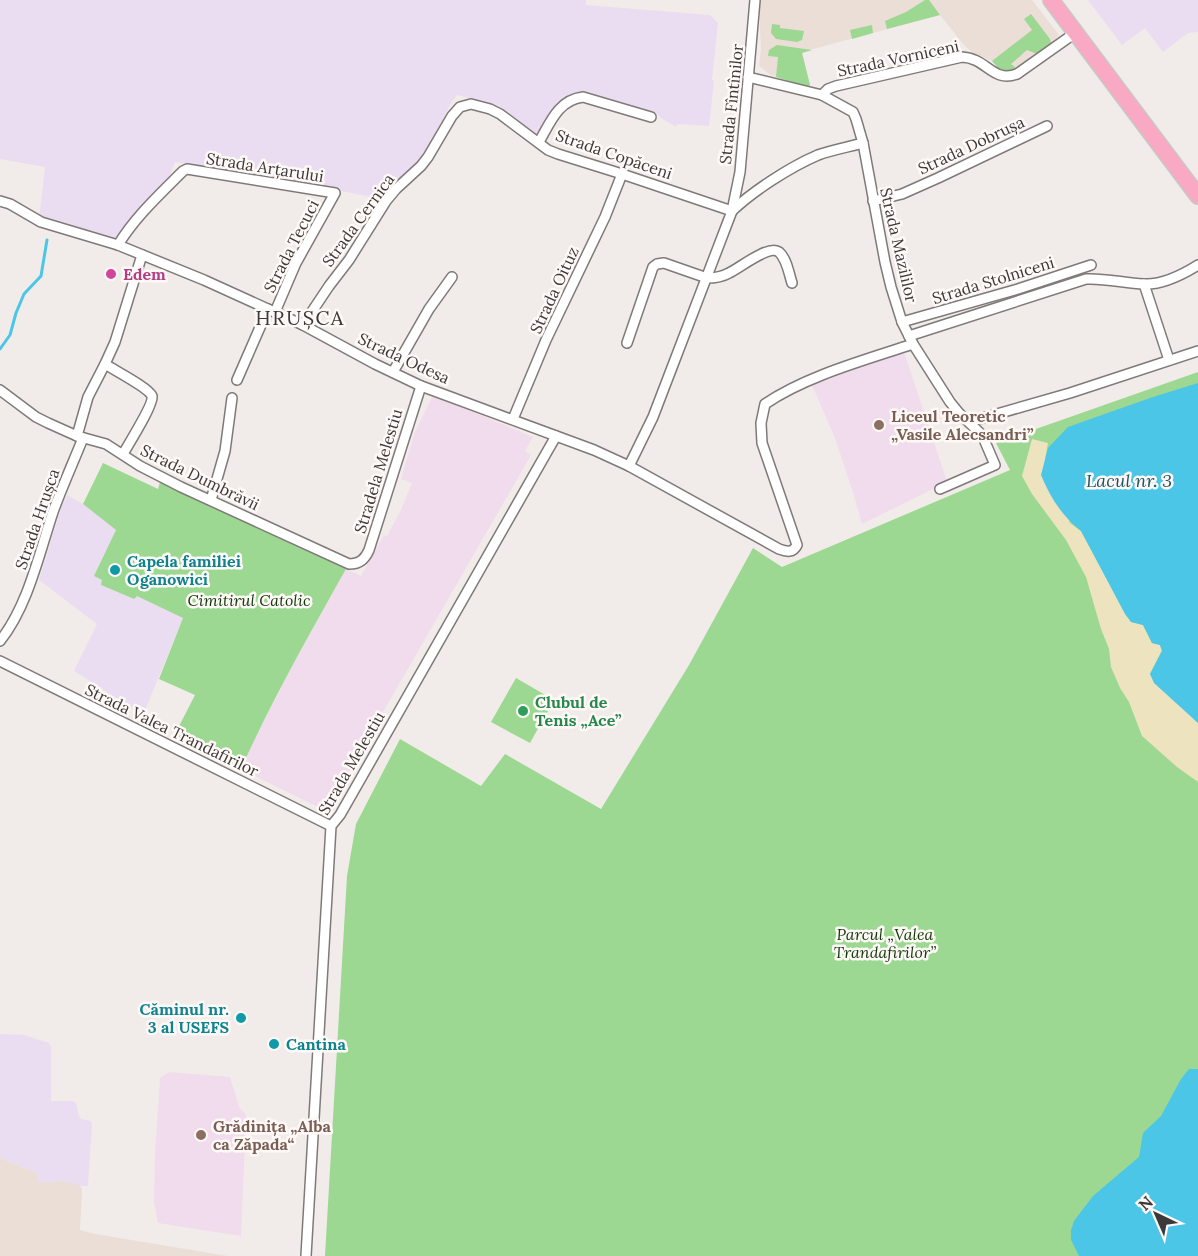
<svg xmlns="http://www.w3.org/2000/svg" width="1198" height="1256" font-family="Lora,serif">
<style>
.built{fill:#eaded7}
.industrial{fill:#eaddf1}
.education{fill:#f0dcec}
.green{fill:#9cd892}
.sand{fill:#ede3be}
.water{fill:#4cc6e6}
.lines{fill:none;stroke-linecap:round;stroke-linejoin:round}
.stream{stroke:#4cc6e6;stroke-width:3}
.street-casing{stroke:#7f7a78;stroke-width:12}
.primary-casing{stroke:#c8c8c8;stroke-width:18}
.street{stroke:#fff;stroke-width:9}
.primary{stroke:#faa9c5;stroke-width:15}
.hotel-dot{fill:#d1479c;stroke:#fef9f6;stroke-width:2}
.education-dot{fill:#8d6e63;stroke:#fef9f6;stroke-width:2}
.culture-dot{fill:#0f9aa8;stroke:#fef9f6;stroke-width:2}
.leisure-dot{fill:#2e9e5b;stroke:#fef9f6;stroke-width:2}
.labels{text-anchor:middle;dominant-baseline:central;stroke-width:5;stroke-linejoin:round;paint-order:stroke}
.street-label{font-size:16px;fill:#3c3a39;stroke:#fef9f6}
.hotel-label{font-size:16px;font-weight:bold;fill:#b23c85;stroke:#fef9f6;text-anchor:start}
.education-label{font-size:16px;font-weight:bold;fill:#785e54;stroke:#fef9f6;text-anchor:start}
.culture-label{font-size:16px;font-weight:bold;fill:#0d838f;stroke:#fef9f6;text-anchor:start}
.park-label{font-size:16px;font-style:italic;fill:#103909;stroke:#fef9f6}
.leisure-label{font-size:16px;font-weight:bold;fill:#27864d;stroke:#fef9f6;text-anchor:start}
.water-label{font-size:18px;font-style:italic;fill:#225563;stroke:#fef9f6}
.quarter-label{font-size:20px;letter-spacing:1.5px;fill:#3c3a39;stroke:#fef9f6}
</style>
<rect width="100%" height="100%" fill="#f1ece9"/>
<g class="built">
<polygon points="760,0 1032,0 1059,35 1049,47 1011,74 1001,71 992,61 972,52 964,45 940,15 802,52 810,85 808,87 771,75 759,66 761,48 760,30"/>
<polygon points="0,1158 37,1173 37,1181 60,1180 80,1185 82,1190 80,1230 95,1234 228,1256 0,1256"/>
</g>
<g class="industrial">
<polygon points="0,0 586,0 586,5 710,15 718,23 712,80 714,81 709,126 677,124 676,127 661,118 656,113 573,94 557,105 539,136 498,105 457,95 451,103 427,150 412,168 391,186 381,199 287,180 175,162 169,178 139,209 116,239 94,235 39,219 45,167 0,159"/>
<polygon points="1088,0 1198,0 1198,32 1188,33 1163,52 1145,28 1122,45"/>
<polygon points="67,495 83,504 116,530 101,585 134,599 137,595 183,618 143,715 74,671 97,624 39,580 62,505"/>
<polygon points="0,1034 24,1035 49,1043 51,1046 51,1101 73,1101 76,1103 79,1116 81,1119 91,1121 92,1124 88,1186 81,1186 61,1180 56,1182 37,1182 37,1173 0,1158"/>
</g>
<g class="education">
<polygon points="904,352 947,482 862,524 852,489 835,438 812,385"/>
<polygon points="433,395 533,437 525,451 531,455 326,811 241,769 255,739 290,670 346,569 361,576 384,535 387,536 400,512 412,483 401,479 415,432"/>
<polygon points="169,1072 230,1077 239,1107 246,1115 241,1236 158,1223 154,1202 155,1155 160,1078"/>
</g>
<g class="green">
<polygon points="925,0 929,0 940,15 887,29 885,21 906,12"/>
<polygon points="1031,14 1050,39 1051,43 1037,54 1027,50 1011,64 1016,68 1011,72 1001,71 992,61 1032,30 1024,19"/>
<polygon points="772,24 780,25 780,28 804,31 802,40 797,42 776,39 771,33"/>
<polygon points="872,25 873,33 852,39 850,30"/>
<polygon points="777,45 812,50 802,53 810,85 808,87 776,77 778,57 768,56 769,50"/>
<polygon points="1198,372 1198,1256 325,1256 347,876 356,824 400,739 481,786 505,754 601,809 689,665 753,548 782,567 1010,470 996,443"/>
<path d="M103 463 158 489 160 482 346 569C309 635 272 700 241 769L191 745 185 740 174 736 195 695 159 679 183 618 137 596 134 599 101 585 102 580 94 576 116 530 83 504Z"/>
<polygon points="516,678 554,700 530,743 491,722"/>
</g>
<polygon class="sand" points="1032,439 1048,443 1045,459 1070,523 1081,531 1131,622 1143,625 1152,643 1160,645 1162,650 1150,674 1198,723 1198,782 1177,767 1142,736 1129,702 1120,688 1111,667 1109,649 1101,629 1086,577 1066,540 1032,494 1022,476"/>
<g class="water">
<path d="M1198 383V723L1154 683 1150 674 1162 651 1160 645 1152 643 1143 625 1131 622 1125 614 1081 531C1062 516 1050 497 1041 475L1048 448 1068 427 1150 398Z"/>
<polygon points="1189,1069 1198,1069 1198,1256 1079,1256 1071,1240 1071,1230 1074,1221 1093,1196 1139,1157 1143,1133 1161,1116 1181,1079"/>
</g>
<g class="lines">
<polyline class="stream" points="0,349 10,335 16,313 24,294 41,276 47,240"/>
<g class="street-casing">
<g id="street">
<polyline points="748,77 822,95 853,112 856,119 863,143 885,262 891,287 902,322 913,344 950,402 959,413 979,432 983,437 995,465 940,489"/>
<path d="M822 95 828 89 836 86 962 57C987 58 992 83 1017 74L1075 33"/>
<path d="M539 142C550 123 558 100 583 97L651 117"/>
<path d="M0 201 10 204 41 222 118 245 204 280 303 325 375 364 421 386 594 450 629 466 779 549C787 552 793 553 797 545L762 443 761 423 765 404C806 376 865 360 913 344"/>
<polyline points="873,201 902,194 938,178 1047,126"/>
<path d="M118 245C135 217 160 194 183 171L187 169 335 193 296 263 275 312"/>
<polyline points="1144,284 1169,360"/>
<polyline points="902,322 1018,289 1091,265"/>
<path d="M303 325 329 286 349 260 386 201 396 189 421 166 428 157 452 116 460 107 471 104 490 109 500 114 548 150 558 154 622 174 732 211C753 191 790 167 818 155 832 150 848 147 863 143"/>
<path d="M909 336 1086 279C1105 278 1124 283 1144 284 1163 285 1182 275 1198 265"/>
<path d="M627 343 653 267 657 264 664 263 707 278C715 278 722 277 729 273 740 268 769 244 779 252 787 259 789 274 792 283"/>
<path d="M105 364C114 370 149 388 152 396 154 404 128 445 123 454"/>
<polyline points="393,372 429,309 452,277"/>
<polyline points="237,380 268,309"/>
<path d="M0 390 36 417 48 423 77 436 106 444 140 466 181 487 349 564C360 564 365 559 369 550L421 386"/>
<polyline points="513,419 546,340 605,217 622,174"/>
<polyline points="969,422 1070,393 1198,351"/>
<polyline points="77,436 88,397 105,364 115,342 142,255"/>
<polyline points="629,466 653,417 732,211 740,172 755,0"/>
<polyline points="211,500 225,451 232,398"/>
<path d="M0 641C28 606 39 554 53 512 62 487 73 463 83 438"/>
<polyline points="0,661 331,826"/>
<polyline points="306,1256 331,826 340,815 556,436"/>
</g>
</g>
<g class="primary-casing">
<polyline id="primary" points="1051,0 1198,196"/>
</g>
<use href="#street" class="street"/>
<use href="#primary" class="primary"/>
</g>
<circle class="hotel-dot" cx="111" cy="274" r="6"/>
<g class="education-dot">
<circle cx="879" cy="425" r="6"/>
<circle cx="201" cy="1135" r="6"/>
</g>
<g class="culture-dot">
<circle cx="115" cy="570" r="6"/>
<circle cx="241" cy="1018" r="6"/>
<circle cx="274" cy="1044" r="6"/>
</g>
<circle class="leisure-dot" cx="523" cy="711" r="6"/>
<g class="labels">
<g class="street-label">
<text transform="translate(898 58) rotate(-12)">Strada Vorniceni</text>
<text transform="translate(731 104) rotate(-84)">Strada Fîntînilor</text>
<text transform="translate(971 145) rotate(-25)">Strada Dobrușa</text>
<text transform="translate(614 154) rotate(19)">Strada Copăceni</text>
<text transform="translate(265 167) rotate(9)">Strada Arțarului</text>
<text transform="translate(358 220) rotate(-54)">Strada Cernica</text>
<text transform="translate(899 245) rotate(77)">Strada Mazililor</text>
<text transform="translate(291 246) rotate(-63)">Strada Tecuci</text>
<text transform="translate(993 280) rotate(-17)">Strada Stolniceni</text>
<text transform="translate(554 290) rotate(-65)">Strada Oituz</text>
<text transform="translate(404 358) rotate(25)">Strada Odesa</text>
<text transform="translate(378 471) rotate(-73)">Stradela Melestiu</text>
<text transform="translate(200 477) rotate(26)">Strada Dumbrăvii</text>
<text transform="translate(37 519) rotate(-71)">Strada Hrușca</text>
<text transform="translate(172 730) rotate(26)">Strada Valea Trandafirilor</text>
<text transform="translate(351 763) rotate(-60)">Strada Melestiu</text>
</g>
<g class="hotel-label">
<text x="123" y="274">Edem</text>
</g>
<g class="education-label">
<text x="891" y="416">Liceul Teoretic<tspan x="891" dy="18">„Vasile Alecsandri”</tspan></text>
<text x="213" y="1126">Grădinița „Alba<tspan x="213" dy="18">ca Zăpada“</tspan></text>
</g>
<g class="culture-label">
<text x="127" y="561">Capela familiei<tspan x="127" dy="18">Oganowici</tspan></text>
<text x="229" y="1009" text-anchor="end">Căminul nr.<tspan x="229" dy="18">3 al USEFS</tspan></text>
<text x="286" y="1044">Cantina</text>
</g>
<g class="park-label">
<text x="249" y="600">Cimitirul Catolic</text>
<text x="885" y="934">Parcul „Valea<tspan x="885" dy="18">Trandafirilor”</tspan></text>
</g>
<g class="leisure-label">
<text x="535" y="702">Clubul de<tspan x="535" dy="18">Tenis „Ace”</tspan></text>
</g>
<g class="water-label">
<text x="1129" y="480">Lacul nr. 3</text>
</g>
<g class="quarter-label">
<text x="300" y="317">HRUȘCA</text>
</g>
</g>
<g transform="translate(1156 1214) rotate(316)" stroke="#fef9f6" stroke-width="4.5" paint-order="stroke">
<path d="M0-4.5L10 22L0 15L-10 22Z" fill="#3c3a39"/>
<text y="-9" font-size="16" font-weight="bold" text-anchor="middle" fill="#3c3a39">N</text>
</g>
</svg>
